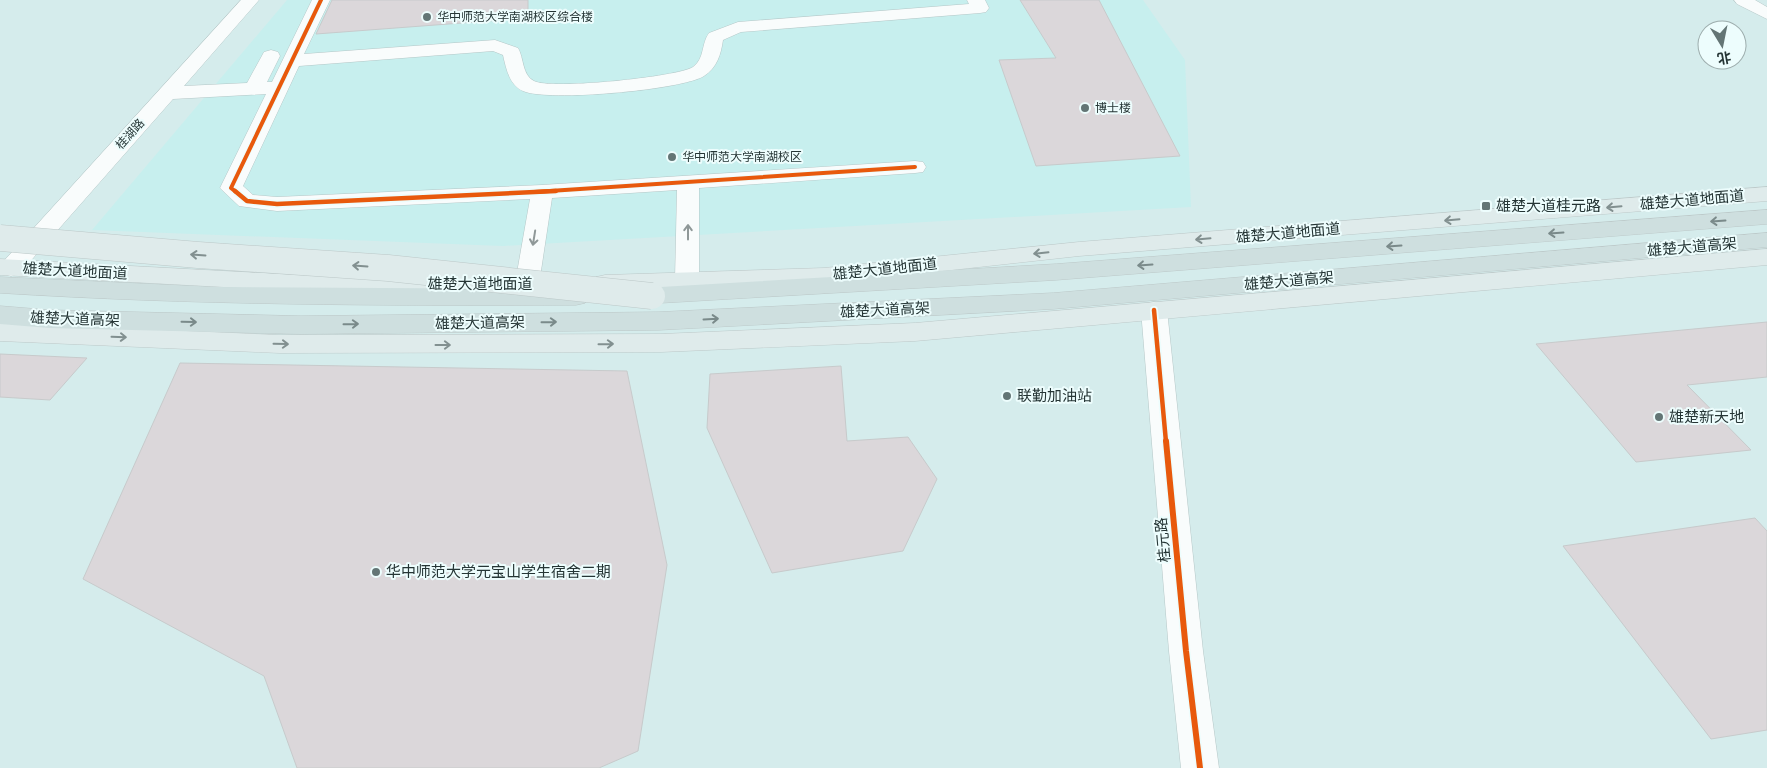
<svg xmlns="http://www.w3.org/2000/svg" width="1767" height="768" font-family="Rubik,'Noto Sans SC',sans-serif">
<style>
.built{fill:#c7efee}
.building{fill:#dbd7da;stroke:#c7cacb}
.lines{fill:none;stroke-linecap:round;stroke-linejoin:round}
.minor-casing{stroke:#b5c7c7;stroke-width:1}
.major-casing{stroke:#bcc8c8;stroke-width:1}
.highway-casing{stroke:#bcc8c8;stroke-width:1}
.minor{fill:#f9fcfc;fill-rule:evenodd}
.major{fill:#dfebeb;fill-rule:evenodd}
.highway{fill:#cedfdf;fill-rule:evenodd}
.major-bridge-casing{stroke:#bcc8c8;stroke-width:27;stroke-linecap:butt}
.major-bridge{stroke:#dfebeb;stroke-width:26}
.cycleway-far2-casing{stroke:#edfdfd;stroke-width:6}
.cycleway-far1-casing{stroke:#edfdfd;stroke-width:8}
.cycleway-casing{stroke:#edfdfd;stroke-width:9}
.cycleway-far2{stroke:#e8590c;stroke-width:4}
.cycleway-far1{stroke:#e8590c;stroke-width:4.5}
.cycleway{stroke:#e8590c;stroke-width:6}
.oneway{stroke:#829090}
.oneway2{stroke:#7a8a8a}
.oneway3{stroke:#8f9898}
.poi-dot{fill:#637575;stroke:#edfdfd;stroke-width:2}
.labels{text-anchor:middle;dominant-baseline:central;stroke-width:4;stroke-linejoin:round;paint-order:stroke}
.far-poi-label{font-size:12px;fill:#253535;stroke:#edfdfd;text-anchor:start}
.far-street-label{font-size:12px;fill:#253535;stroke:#edfdfd}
.street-label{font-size:15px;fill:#253535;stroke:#edfdfd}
.poi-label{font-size:15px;fill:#253535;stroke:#edfdfd;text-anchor:start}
</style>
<rect width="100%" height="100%" fill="#d5ecec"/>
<polygon class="built" points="287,0 1143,0 1185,60 1191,207 503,246 92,230"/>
<g class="building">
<polygon points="332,0 528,0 528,18 316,34"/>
<polygon points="1020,0 1099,0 1180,156 1036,166 999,60 1056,58"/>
<polygon points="1767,322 1767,377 1687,385 1751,450 1636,462 1536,344"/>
<polygon points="0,354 87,358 50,400 0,397"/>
<polygon points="180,363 627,371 667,565 638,751 599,768 297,768 264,676 83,579"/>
<polygon points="841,366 847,441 908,437 937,479 903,551 772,573 707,428 710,374"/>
<polygon points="1755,518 1767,531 1767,730 1711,739 1563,546"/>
</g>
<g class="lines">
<g class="minor-casing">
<g id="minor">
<path d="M241 0H259L184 86 247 83 264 52 271 50 278 52 280 56 267 82H272L312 0H330L304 54 495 40 518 48C524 58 522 75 534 81 550 90 678 77 693 67 705 58 701 44 709 33L738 22 969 4 967 0H985L989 8 986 12 980 13 741 32 723 40C721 54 717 68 704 76 682 90 547 102 523 91 509 85 506 68 503 55L493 51 299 66 243 186 253 195 277 197 542 185 915 161 923 162 926 167 923 172 915 173 699 188V280L696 286 687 288 678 286 675 280 677 190 552 198 539 284 536 290 527 292 518 290 515 284 530 199 277 211 239 206 220 188 266 94 173 99 20 273 11 276 2 273 0 266 2 263Z"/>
<polygon points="1734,0 1755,0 1767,7 1767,19 1737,4"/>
<polygon points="1154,302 1163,304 1167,310 1203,651 1219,768 1181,768 1169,651 1141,310 1145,304"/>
</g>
</g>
<g class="major-casing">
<g id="major">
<polygon points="1767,187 1767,201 1079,256 824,284 605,291 596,289 593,283 596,277 605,275 824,268 1079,242"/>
<polygon points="1767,249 1767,265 915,341 661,352 280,353 0,341 0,323 280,335 661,334 915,323"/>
<polygon points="0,259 318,276 452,276 461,278 464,284 461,290 452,292 318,292 0,275"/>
</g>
</g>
<g class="highway-casing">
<g id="highway">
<polygon points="1767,210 1767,224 1056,280 626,305 617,303 613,297 617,291 626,289 1056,264"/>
<polygon points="1767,233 1767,247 1053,309 659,330 301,334 49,328 0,324 0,306 49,310 301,316 659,312 1053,293"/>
<path d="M0 277 216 287 576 289 585 291 589 297 585 303 576 305C384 306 192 305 0 293Z"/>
</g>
</g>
<use href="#minor" class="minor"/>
<use href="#major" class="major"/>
<use href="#highway" class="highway"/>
<g class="major-bridge-casing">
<polyline id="major-bridge" points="0,238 198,255 388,268 652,296"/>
</g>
<use href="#major-bridge" class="major-bridge"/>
<g class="cycleway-far2-casing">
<g id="cycleway-far2">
<polyline points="236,192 231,188 321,0"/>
<polyline points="534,192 915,167"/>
</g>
</g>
<g class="cycleway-far1-casing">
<g id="cycleway-far1">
<polyline points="235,191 247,201 277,204 556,191"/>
<polyline points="1154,310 1166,442"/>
</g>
</g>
<g class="cycleway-casing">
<polyline id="cycleway" points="1166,441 1186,651 1200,768"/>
</g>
<use href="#cycleway-far2" class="cycleway-far2"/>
<use href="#cycleway-far1" class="cycleway-far1"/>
<use href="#cycleway" class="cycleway"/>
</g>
<defs><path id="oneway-shaft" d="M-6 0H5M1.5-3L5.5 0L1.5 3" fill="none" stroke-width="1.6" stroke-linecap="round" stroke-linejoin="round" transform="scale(1.25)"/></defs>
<g class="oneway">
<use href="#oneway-shaft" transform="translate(1614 207) rotate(175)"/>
<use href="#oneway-shaft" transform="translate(1452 220) rotate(175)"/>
<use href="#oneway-shaft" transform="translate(1203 239) rotate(175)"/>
<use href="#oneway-shaft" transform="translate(1041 253) rotate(174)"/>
<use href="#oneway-shaft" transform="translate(198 255) rotate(-176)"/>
<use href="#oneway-shaft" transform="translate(360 266) rotate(-176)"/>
<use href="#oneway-shaft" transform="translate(119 337) rotate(2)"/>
<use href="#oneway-shaft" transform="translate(281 344) rotate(1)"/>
<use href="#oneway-shaft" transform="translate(606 344) rotate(-1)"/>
<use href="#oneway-shaft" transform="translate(443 345)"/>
</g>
<g class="oneway2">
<use href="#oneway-shaft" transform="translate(1718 221) rotate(176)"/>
<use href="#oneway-shaft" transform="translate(1556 233) rotate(176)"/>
<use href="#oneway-shaft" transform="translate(1394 246) rotate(176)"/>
<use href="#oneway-shaft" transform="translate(1145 265) rotate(176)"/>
<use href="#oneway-shaft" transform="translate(711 319) rotate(-3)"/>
<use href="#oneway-shaft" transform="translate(189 322) rotate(1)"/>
<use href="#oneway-shaft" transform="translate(549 322) rotate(-1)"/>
<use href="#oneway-shaft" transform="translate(351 324) rotate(-1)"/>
</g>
<g class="oneway3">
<use href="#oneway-shaft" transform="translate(688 232) rotate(-90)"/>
<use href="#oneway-shaft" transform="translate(534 238) rotate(99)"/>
</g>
<g class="poi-dot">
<circle cx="427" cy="17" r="5"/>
<circle cx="1085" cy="108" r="5"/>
<circle cx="672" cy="157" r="5"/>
<rect x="1481" y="201" width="10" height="10" rx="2.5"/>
<circle cx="1007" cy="396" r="5"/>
<circle cx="1659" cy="417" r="5"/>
<circle cx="376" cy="572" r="5"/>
</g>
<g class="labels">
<g class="far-poi-label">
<text x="437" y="17">华中师范大学南湖校区综合楼</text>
<text x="1095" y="108">博士楼</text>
<text x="682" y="157">华中师范大学南湖校区</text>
</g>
<g class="far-street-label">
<text transform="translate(130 134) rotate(-48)">桂湖路</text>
</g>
<g class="street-label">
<text transform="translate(1692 200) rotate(-5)">雄楚大道地面道</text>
<text transform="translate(1288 233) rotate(-5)">雄楚大道地面道</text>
<text transform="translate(1692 247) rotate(-5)">雄楚大道高架</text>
<text transform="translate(885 269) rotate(-6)">雄楚大道地面道</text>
<text transform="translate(75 271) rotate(3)">雄楚大道地面道</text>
<text transform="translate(1289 281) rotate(-5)">雄楚大道高架</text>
<text x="480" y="284">雄楚大道地面道</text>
<text transform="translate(885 310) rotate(-3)">雄楚大道高架</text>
<text transform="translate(75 319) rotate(2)">雄楚大道高架</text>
<text transform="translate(480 323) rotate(-1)">雄楚大道高架</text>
<text transform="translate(1163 540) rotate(-95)">桂元路</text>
</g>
<g class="poi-label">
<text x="1496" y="206">雄楚大道桂元路</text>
<text x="1017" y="396">联勤加油站</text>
<text x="1669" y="417">雄楚新天地</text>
<text x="386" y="572">华中师范大学元宝山学生宿舍二期</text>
</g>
</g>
<g transform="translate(1722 45) rotate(170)"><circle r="24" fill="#edfdfd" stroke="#9dadad"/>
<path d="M0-4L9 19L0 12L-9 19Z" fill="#637575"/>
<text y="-8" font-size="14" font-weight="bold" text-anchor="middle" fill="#253535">北</text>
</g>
</svg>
